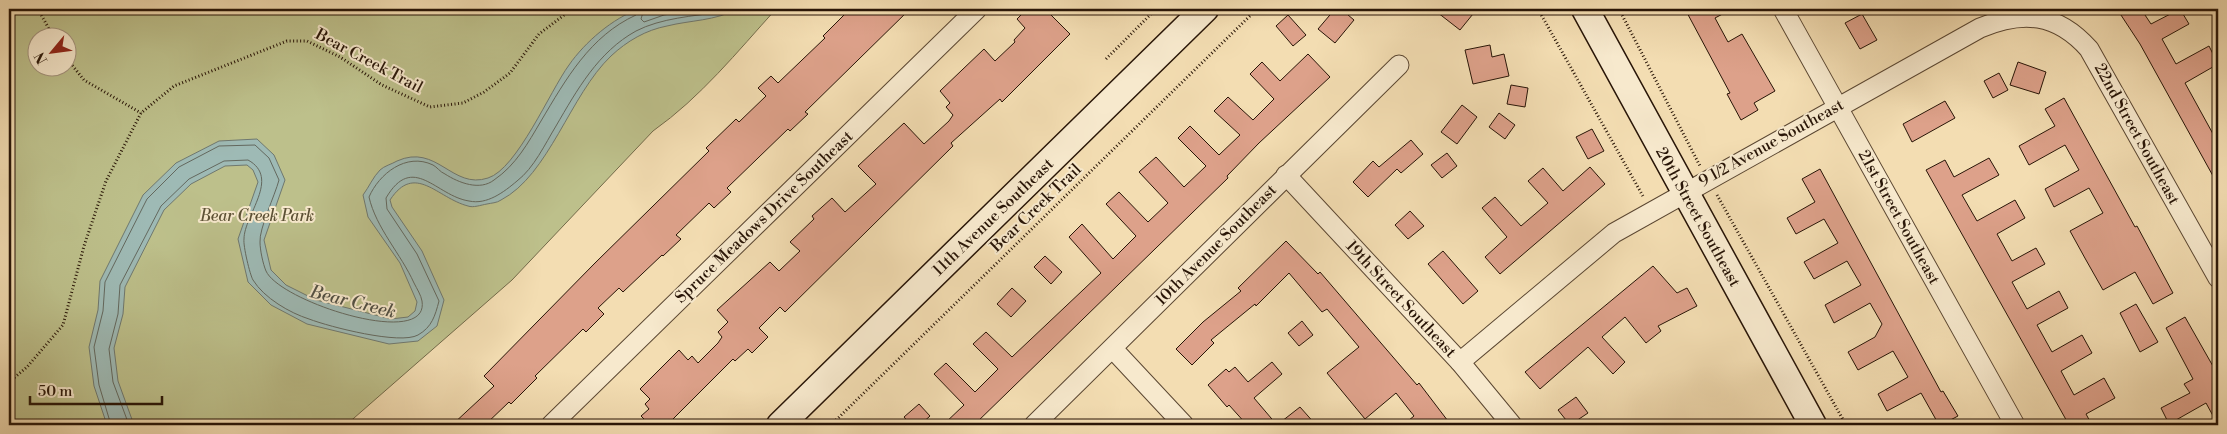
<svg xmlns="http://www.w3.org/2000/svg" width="2227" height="434" font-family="'Libre Bodoni',serif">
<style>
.green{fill:#bdc08b;stroke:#726a49;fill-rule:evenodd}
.water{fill:#9ebab5;stroke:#6f786f}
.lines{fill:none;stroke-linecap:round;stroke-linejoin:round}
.shore{stroke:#63685e;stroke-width:1}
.building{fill:#dda18a;stroke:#281507}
.street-casing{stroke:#5b4732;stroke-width:21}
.secondary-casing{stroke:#281507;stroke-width:29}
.path{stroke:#281507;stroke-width:3;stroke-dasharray:1 2.5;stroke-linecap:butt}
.street{stroke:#f7e9cd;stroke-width:19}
.secondary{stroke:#f7e9cd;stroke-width:26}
.labels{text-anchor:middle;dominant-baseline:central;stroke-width:4;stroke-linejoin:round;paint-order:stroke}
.street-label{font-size:16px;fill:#281507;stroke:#f7e9cd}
.park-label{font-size:16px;font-style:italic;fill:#5c5135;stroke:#f7e9cd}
.water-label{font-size:18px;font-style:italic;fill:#514f44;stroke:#f7e9cd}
</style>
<rect width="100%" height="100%" fill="#f3ddb2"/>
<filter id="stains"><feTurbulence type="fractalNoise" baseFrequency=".004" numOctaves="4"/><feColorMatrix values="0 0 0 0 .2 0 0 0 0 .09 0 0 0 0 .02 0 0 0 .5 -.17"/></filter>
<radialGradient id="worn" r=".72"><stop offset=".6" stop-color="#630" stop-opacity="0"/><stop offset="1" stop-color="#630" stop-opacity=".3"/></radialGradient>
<path class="green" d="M9 9H776C737 52 701 97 653 131L512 280 346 425H9ZM38 38H68V68H38Z"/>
<path class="water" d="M639 9H737C715 21 691 20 667 26 646 30 627 41 611 56 570 95 549 175 501 200 497 203 491 203 487 204 481 205 473 208 468 206 437 198 415 162 390 200L392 207 422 251 444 300 437 326 418 341 389 344 307 324 271 305 248 282 238 239 258 182 253 170 247 165 225 166 191 184 164 210 125 287 123 314 114 348 118 381 134 425H107L94 386 89 347 98 310 100 281 143 195 176 163 219 141 257 139 274 155 285 180 264 240 271 270 286 285 316 300 391 319 408 317 415 311 417 302 400 263 368 217 363 195C369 187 373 177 380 170 384 166 392 164 397 161 437 143 452 190 488 178 517 169 550 91 569 65 585 42 613 18 639 9Z"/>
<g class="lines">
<g class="shore">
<polyline points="644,9 641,19 644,22 664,15 701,9"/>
<path d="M111 425 99 385 94 347 103 311 105 282 147 199 179 167 219 146 255 145 269 158 279 180C275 195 259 229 260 242 260 250 263 264 266 271 280 302 430 350 422 301 421 295 417 289 414 283 401 254 376 228 369 197 379 174 406 152 433 165 437 167 440 172 445 174 459 183 480 191 494 180 516 165 528 143 541 121 566 79 590 36 636 15L638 9"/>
<path d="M129 425 113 382 109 349 118 314 120 285 161 206 189 179 224 161 248 160C281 178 244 215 244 239 243 246 250 275 253 280 264 298 290 313 309 319 330 327 400 345 418 335 432 327 435 316 439 301L417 254 387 209 386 198C413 152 436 196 469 201 487 205 504 192 517 181 534 168 545 144 556 126 577 90 598 52 636 31 661 18 694 16 721 12L727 9"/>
</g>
</g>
<g class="building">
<polygon points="850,9 910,9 805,112 808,114 790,131 788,129 727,188 731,192 714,208 709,203 676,235 681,239 663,256 662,255 623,292 619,288 598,308 604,314 586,332 583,329 535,376 537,378 511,404 509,402 485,425 452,425 494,386 484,376 595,263 709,151 706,148 736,119 739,122 766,96 758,88 771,76 778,83 825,38 823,36"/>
<polygon points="1027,9 1045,9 1070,34 1002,102 1000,99 951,143 953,146 785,312 780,307 759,328 768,337 752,353 748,349 735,361 733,359 667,425 650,425 641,416 649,409 645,404 650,399 640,389 679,350 688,360 692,356 698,363 718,343 722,337 718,332 728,322 717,310 770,262 779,271 800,251 790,242 814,219 812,216 832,198 845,212 876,184 858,166 904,123 924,144 949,121 953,115 946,107 950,103 940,91 984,49 995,61 1015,42 1014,40 1025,28 1017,19"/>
<polygon points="1335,9 1341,9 1354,20 1335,43 1318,29"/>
<polygon points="1433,9 1477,9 1460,30"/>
<polygon points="1685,9 1732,9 1715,18 1728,42 1742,34 1775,91 1754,103 1758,110 1741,120 1727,94 1730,93"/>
<polygon points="2117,9 2141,9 2151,24 2180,9 2189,24 2162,39 2176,64 2209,46 2218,64 2185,83 2218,143 2218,185 2140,44"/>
<polygon points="1862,14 1877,40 1860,49 1845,23"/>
<polygon points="1288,15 1306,35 1293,46 1276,26"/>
<polygon points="1490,45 1492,57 1504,54 1509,76 1473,84 1465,50"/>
<polygon points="1308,54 1330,77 1259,143 1227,176 1228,178 974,425 943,425 964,405 934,374 946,363 975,392 998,369 973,344 986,332 1012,357 1101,273 1069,237 1082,224 1113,259 1136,236 1106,204 1119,192 1148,222 1168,203 1139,172 1156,157 1184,187 1206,166 1178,138 1190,126 1219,155 1240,135 1214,111 1228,97 1253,120 1274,99 1250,74 1262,62 1280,81"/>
<polygon points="2018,62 2046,72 2039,94 2010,85"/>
<polygon points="1999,73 2008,90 1993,98 1984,81"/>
<polygon points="1511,85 1528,88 1525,107 1507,104"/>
<polygon points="2064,98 2135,227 2137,226 2173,293 2153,304 2135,272 2103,290 2086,260 2070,231 2103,213 2089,188 2054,207 2045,189 2079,170 2065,145 2029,165 2019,146 2055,126 2045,109"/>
<polygon points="1945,101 1955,118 1912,142 1903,124"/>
<polygon points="1462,105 1477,117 1457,144 1441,132"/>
<polygon points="1499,113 1515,125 1505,139 1489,127"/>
<polygon points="1592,129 1604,151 1588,159 1576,137"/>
<polygon points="1411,140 1423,154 1401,173 1397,169 1368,197 1353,182 1373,161 1379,167"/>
<polygon points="1447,153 1457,166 1442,178 1431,165"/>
<polygon points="1989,158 1999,175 1962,195 1977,221 2015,200 2025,218 1997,234 2012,261 2036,248 2045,264 2012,282 2027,309 2059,291 2068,308 2037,325 2052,352 2082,335 2092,353 2061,371 2074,395 2104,378 2115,398 2086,414 2092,425 2069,425 1926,170 1945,160 1954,177"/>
<polygon points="1590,167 1605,184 1500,274 1485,257 1507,237 1482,208 1495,197 1521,226 1548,203 1528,181 1543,168 1563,191"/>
<polygon points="1820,169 1941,392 1943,391 1958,416 1941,425 1939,425 1921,393 1887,411 1878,394 1908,377 1893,351 1858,370 1848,352 1875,337 1882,324 1870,303 1834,323 1825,305 1861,285 1847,261 1814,279 1804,262 1838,243 1824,219 1796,234 1787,218 1815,202 1802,179"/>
<polygon points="1410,211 1424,226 1408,239 1395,225"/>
<polygon points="1286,241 1318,274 1320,272 1417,385 1419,383 1451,425 1403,425 1414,416 1396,393 1365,419 1327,373 1359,347 1327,309 1322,312 1289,273 1256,306 1255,304 1211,340 1214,343 1192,365 1176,349 1203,322 1241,291 1238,288"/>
<polygon points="1443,251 1478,291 1463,304 1428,264"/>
<polygon points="1045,256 1062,272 1051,284 1034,267"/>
<polygon points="1653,266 1677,293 1687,288 1697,306 1658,326 1661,331 1646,343 1625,317 1602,337 1625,362 1613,374 1588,347 1540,389 1525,372"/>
<polygon points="1012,288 1026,301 1011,317 997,304"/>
<polygon points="2136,304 2158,342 2140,352 2120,313"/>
<polygon points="2185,317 2218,375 2218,425 2206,403 2169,424 2161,408 2190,393 2184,384 2193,379 2166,328"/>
<polygon points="1302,321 1313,335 1299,346 1288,333"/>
<polygon points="1272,362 1282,374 1254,398 1277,425 1300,407 1316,425 1247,425 1229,405 1227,407 1208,385 1226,369 1229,372 1235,367 1248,382"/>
<polygon points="1576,397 1588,413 1570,425 1558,410"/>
<polygon points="919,404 930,416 920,425 911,425 904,417"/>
</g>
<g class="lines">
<g class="street-casing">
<g id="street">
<polyline points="1783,9 2015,425"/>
<polyline points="1286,175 1460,362 1512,425"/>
<polyline points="1113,349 1184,425"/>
<path d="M1460 362 1614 233 1980 28C2023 10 2057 13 2089 49L2218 278"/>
<polyline points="551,425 977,9"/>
<polyline points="1034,425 1399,65"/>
</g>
</g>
<g class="secondary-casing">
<g id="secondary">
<polyline points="1585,9 1813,425"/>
<polyline points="780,425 1205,9"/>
</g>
</g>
<g class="path">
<polyline points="38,9 54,38"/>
<polyline points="1538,9 1644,198"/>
<polyline points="1619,9 1700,166"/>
<polyline points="1106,59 1156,9"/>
<polyline points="68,60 84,80 141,113"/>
<polyline points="1717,195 1846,425"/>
<polyline points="9,382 27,367 63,325 84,246 106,181 141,113 174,86 287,41 307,41 340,57 382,85 430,107 463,103 484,92 510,73 539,34 572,9"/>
<polyline points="831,425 1257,9"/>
</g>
<use href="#street" class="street"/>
<use href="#secondary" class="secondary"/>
</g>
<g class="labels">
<g class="street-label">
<text transform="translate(369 61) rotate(28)">Bear Creek Trail</text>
<text transform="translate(2137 134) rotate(61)">22nd Street Southeast</text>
<text transform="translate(1771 143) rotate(-29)">9 1/2 Avenue Southeast</text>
<text transform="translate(1036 208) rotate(-44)">Bear Creek Trail</text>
<text transform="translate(764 217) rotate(-44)">Spruce Meadows Drive Southeast</text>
<text transform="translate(993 217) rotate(-44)">11th Avenue Southeast</text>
<text transform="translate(1698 217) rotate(61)">20th Street Southeast</text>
<text transform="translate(1899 217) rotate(61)">21st Street Southeast</text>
<text transform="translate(1216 245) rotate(-45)">10th Avenue Southeast</text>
<text transform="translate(1401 299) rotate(47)">19th Street Southeast</text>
</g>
<g class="park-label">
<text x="257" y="216">Bear Creek Park</text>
</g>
<g class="water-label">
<text transform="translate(353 302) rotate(14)">Bear Creek</text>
</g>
</g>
<rect width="2227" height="434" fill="none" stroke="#f3ddb2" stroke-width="30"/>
<rect x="10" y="10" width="2207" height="414" fill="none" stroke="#281507" stroke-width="2.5"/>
<rect x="15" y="15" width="2197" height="404" fill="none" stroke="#281507"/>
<g transform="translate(52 52) rotate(241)"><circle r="24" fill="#f7e9cd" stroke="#a4947e"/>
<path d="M0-4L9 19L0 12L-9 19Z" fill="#8f2418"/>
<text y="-8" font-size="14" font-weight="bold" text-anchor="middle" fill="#281507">N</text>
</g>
<path d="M30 396v8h132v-8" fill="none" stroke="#281507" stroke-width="2.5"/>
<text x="38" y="396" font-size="15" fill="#281507" stroke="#f7e9cd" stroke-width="4" paint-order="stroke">50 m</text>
<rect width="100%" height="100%" filter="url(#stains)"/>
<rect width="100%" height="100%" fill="url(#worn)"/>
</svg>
